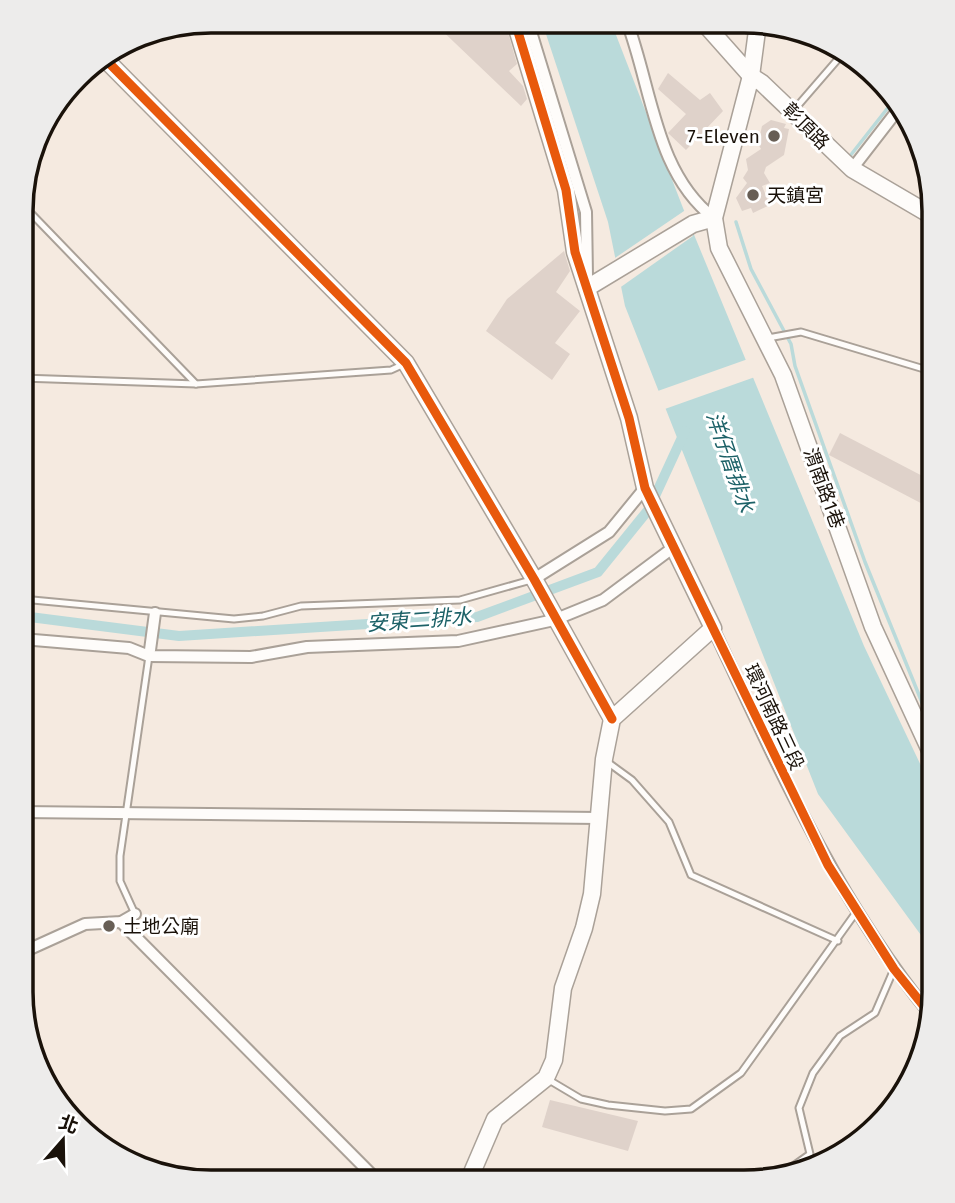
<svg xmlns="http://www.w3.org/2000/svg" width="955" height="1203" font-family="'Fira Sans','Noto Sans TC',sans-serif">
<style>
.water{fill:#badada}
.pier{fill:#f5eae0}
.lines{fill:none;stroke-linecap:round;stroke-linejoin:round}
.stream{stroke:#badada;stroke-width:3.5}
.canal{stroke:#badada;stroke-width:10}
.building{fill:#dfd2ca}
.lane-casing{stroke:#aaa198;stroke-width:9}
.street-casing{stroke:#aaa198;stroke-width:14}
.secondary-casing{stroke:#aaa198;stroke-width:19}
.lane{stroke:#fefcfa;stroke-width:5}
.street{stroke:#fefcfa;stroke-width:10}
.secondary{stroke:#fefcfa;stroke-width:16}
.cycleway-casing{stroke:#fff;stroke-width:13}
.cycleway{stroke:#e8590c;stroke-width:9}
.poi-dot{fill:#675e55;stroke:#fff;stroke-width:2.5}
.labels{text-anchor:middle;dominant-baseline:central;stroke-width:6;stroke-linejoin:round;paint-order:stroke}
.street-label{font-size:19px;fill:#1a120a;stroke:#fff}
.poi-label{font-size:19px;fill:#1a120a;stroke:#fff;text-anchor:start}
.water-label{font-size:21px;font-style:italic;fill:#1c6167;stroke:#fff}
.rim{fill:none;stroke:#1a120a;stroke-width:3.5}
</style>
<rect width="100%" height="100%" fill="#f5eae0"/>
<polygon class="water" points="542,22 611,22 683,208 864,646 934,793 934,953 818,794 625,306 608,222"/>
<g class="pier">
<polygon points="687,209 693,236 618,289 612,260"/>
<polygon points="748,359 755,377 662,410 655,392"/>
</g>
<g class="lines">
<g class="stream">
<polyline points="850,156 894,100"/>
<polyline points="736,222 751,269 791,344 795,366 865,562 934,732"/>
</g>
<polyline class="canal" points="22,616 179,636 477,617 598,572 649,509 685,431"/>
</g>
<g class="building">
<polygon points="433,22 505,22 517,64 509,71 523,86 527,99 521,106"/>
<polygon points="668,73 700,100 710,93 723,111 686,150 668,133 686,114 658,89"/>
<polygon points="771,120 786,124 784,128 789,129 784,155 766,167 764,173 770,183 762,186 770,205 753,213 751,208 742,211 736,198 747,183 743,178 748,170 746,159 761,149 758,144 762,126"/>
<polygon points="564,251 570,271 556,292 580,311 555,343 570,354 552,380 486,331 507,299"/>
<polygon points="840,433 934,482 934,510 829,455"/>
<polygon points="550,1100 638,1121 628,1151 542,1127"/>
</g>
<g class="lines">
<g class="lane-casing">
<g id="lane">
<polyline points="794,110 845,51"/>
<polyline points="23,205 196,384"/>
<polyline points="768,338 801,332 934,372"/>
<polyline points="22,378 196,384 391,370 402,365"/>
<polyline points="22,599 234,619 263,616 301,606 460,600 531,580"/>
<polyline points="920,720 934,708"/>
<polyline points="606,761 632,780 669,822 691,875 838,941"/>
<polyline points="135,914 120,881 120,856 149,656"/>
<polyline points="549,1080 581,1099 608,1105 665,1111 691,1109 741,1073 857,911"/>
<polyline points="782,1174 810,1154 799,1108 813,1073 840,1036 875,1013 894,969"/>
</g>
</g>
<g class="street-casing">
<g id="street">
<polyline points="528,22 586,212 587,276"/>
<path d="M627 22C652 88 655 173 714 218"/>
<polyline points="852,169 900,107"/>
<polyline points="534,579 609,532 645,488"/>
<path d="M713 628C776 762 836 899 930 1014"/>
<polyline points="22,639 129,648 149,656 251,657 307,647 458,641 554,620 603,600 674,547"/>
<polyline points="150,650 155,613"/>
<polyline points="21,812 599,818"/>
<polyline points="121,922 379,1182"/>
<polyline points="21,953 85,924 121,922 135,914"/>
</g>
</g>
<g class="secondary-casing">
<g id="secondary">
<polyline points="703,22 751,76 762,83 852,169 934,217"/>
<polyline points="758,23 751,76 714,218 719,248 783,375 873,627 934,759"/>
<polyline points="104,58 406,363 534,579 612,719"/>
<polyline points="587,288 693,224 714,218"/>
<polyline points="468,1182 495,1119 546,1078 554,1060 563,988 584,928 592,894 604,759 612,719 713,628 645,488 629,418 575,252 566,190 515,22"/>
</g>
</g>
<use href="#lane" class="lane"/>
<use href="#street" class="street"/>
<use href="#secondary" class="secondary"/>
<g class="cycleway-casing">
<g id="cycleway">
<polyline points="515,22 566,190 575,252 629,418 645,488 828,865 894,969 930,1014"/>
<polyline points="104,58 406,363 534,579 612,719"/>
</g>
</g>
<use href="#cycleway" class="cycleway"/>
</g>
<g class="poi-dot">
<circle cx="774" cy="136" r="7"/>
<circle cx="753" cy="195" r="7"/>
<circle cx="109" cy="926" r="7"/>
</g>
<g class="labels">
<g class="street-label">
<text transform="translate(806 126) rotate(45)">彰頂路</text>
<text transform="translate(824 488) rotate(70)">渭南路1巷</text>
<text transform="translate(774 717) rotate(65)">環河南路三段</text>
</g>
<g class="poi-label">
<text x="760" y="136" text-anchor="end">7-Eleven</text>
<text x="767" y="195">天鎮宮</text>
<text x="123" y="926">土地公廟</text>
</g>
<g class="water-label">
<text transform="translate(730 462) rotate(71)">洋仔厝排水</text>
<text transform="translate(419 620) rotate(-4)">安東二排水</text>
</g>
</g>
<path d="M0 0H955V1203H0ZM211 33H744A178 178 0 0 1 922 211V992A178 178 0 0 1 744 1170H211A178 178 0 0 1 33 992V211A178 178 0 0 1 211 33Z" fill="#edeceb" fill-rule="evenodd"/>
<path class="rim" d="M211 33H744A178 178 0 0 1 922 211V992A178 178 0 0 1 744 1170H211A178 178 0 0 1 33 992V211A178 178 0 0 1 211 33Z"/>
<g transform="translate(63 1140) rotate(20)" stroke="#ffffff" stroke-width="5" paint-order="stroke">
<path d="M0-5L12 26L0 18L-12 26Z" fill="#1a120a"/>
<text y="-10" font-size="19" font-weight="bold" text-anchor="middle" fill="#1a120a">北</text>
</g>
</svg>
